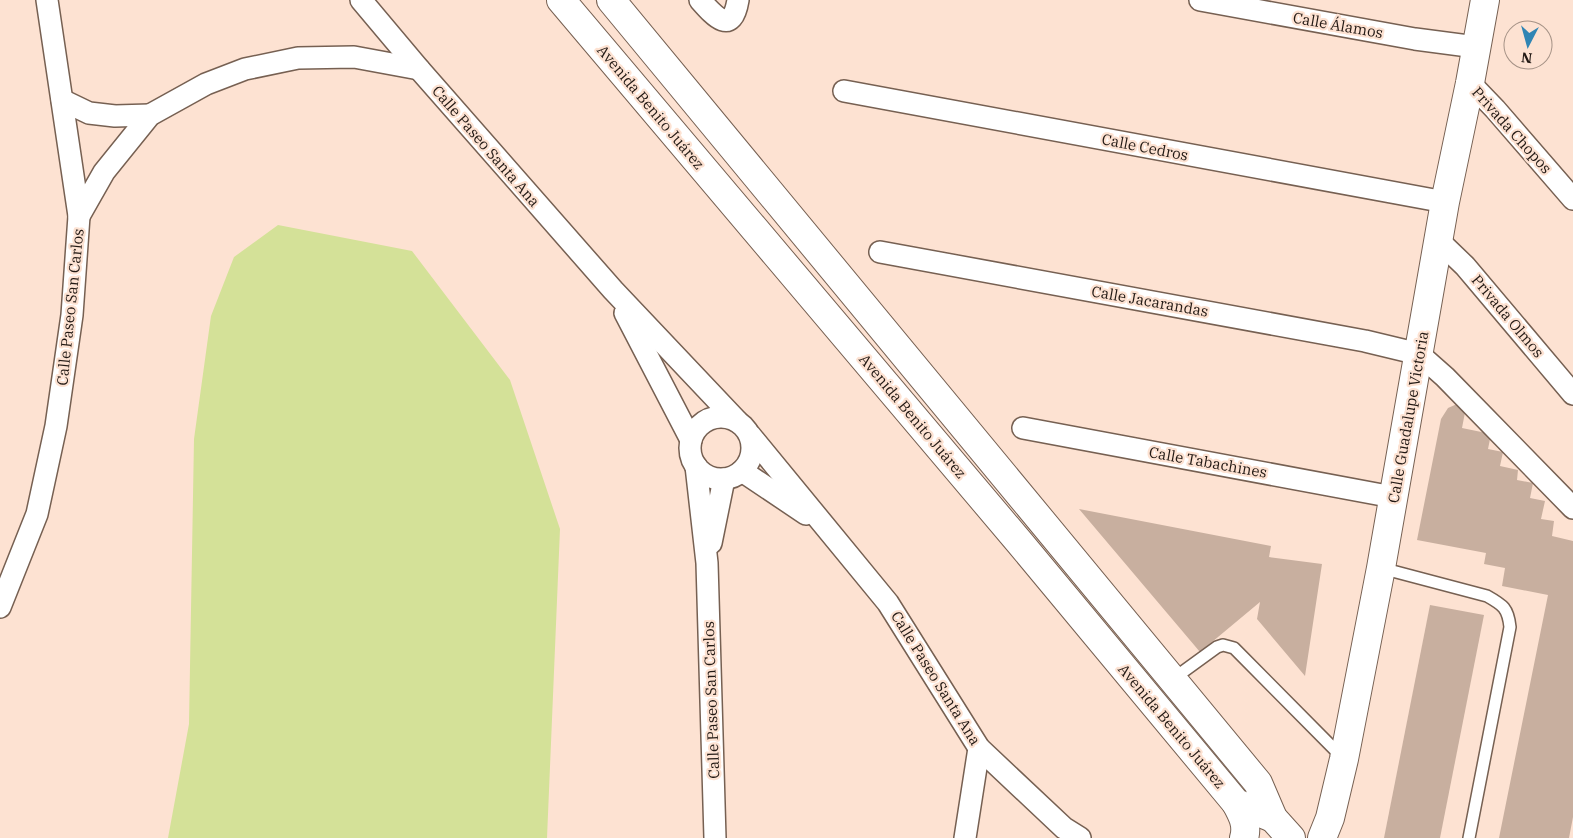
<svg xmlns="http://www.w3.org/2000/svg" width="1573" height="838" font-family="'IBM Plex Serif',serif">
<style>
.green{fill:#d4e198}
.building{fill:#c8af9f}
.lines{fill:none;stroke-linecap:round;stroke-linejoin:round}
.service-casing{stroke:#766052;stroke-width:14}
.minor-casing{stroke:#766052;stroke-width:24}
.tertiary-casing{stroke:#766052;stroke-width:30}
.secondary-casing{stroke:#766052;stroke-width:30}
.service{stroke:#fff;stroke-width:11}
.minor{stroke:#fff;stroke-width:21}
.tertiary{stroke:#fff;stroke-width:28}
.secondary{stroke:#fff;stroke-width:28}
.labels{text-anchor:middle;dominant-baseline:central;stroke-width:4.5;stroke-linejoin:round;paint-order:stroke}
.street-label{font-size:15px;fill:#221914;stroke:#fde2d2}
</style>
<rect width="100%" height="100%" fill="#fde2d2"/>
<polygon class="green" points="278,225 412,251 510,380 560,529 547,838 168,838 189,724 194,439 211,316 234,257"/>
<g class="building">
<polygon points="1467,402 1462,428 1491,434 1488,449 1503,452 1500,466 1518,470 1517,480 1533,483 1530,498 1545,501 1541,519 1554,521 1552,536 1573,541 1573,817 1569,838 1499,838 1548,595 1502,586 1505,568 1484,564 1486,553 1417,540 1441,419 1448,408 1457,404"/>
<polygon points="1079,509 1271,546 1269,557 1322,564 1305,676 1257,619 1260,602 1200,652"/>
<polygon points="1430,605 1484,615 1440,838 1384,838"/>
</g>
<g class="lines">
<g class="service-casing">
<g id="service">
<path d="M1381 568 1487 596C1503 605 1508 608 1510 627L1469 838"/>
<polyline points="1173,679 1217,647 1223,645 1234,648 1343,758"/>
</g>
</g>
<g class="minor-casing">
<g id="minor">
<polyline points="361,0 419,69 613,290 737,421"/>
<path d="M700 0C715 17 732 36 738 0"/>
<polyline points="1200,0 1415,39 1476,47"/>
<polyline points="1470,83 1495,109 1573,199"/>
<polyline points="844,91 1445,202"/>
<polyline points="62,100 89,113 115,116 150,115"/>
<polyline points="79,216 104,172 150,115 206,84 245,69 298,58 354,57 419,69"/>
<polyline points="1439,241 1465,266 1573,394"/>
<polyline points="880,252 1365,341 1419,354 1445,377 1573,508"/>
<polyline points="625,313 691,440"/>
<circle cx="721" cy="448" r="31"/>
<polyline points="1023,428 1393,497"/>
<polyline points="750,435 888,603 979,748 1064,828 1080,838"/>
<polyline points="696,466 707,563 715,838"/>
<polyline points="742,471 806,514"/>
<polyline points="711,543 724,479"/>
<polyline points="0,607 37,514 56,426 72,315 79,216 47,0"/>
<polyline points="965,838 979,748"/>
</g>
</g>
<g class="tertiary-casing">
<polyline id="tertiary" points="1322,838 1330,818 1344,759 1381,568 1445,202 1470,83 1485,0"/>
</g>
<g class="secondary-casing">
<g id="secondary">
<polyline points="561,0 1020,543 1236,803 1273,818"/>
<polyline points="611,0 1258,783 1273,818 1291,838"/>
<path d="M1236 803C1242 814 1248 825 1244 838"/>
</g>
</g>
<use href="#service" class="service"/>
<use href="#minor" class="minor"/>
<use href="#tertiary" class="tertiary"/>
<use href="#secondary" class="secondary"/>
</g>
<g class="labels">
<g class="street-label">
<text transform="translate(1338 25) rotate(10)">Calle Álamos</text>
<text transform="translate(651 107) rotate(50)">Avenida Benito Juárez</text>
<text transform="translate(1512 130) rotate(48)">Privada Chopos</text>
<text transform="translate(486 146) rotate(49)">Calle Paseo Santa Ana</text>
<text transform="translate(1145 147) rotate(11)">Calle Cedros</text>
<text transform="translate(1150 301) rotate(10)">Calle Jacarandas</text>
<text transform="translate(70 307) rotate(-84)">Calle Paseo San Carlos</text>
<text transform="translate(1508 316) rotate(50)">Privada Olmos</text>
<text transform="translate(913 416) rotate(50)">Avenida Benito Juárez</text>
<text transform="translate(1408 417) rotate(-80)">Calle Guadalupe Victoria</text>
<text transform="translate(1208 462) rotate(10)">Calle Tabachines</text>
<text transform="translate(936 678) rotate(58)">Calle Paseo Santa Ana</text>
<text transform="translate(711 700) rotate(-92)">Calle Paseo San Carlos</text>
<text transform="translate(1172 726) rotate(50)">Avenida Benito Juárez</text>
</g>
</g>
<g transform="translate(1528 45) rotate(186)"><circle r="24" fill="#fde2d2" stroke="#a59286"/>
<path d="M0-4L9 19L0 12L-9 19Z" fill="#3085b4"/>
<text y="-8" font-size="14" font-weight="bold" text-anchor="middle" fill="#221914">N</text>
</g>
</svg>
